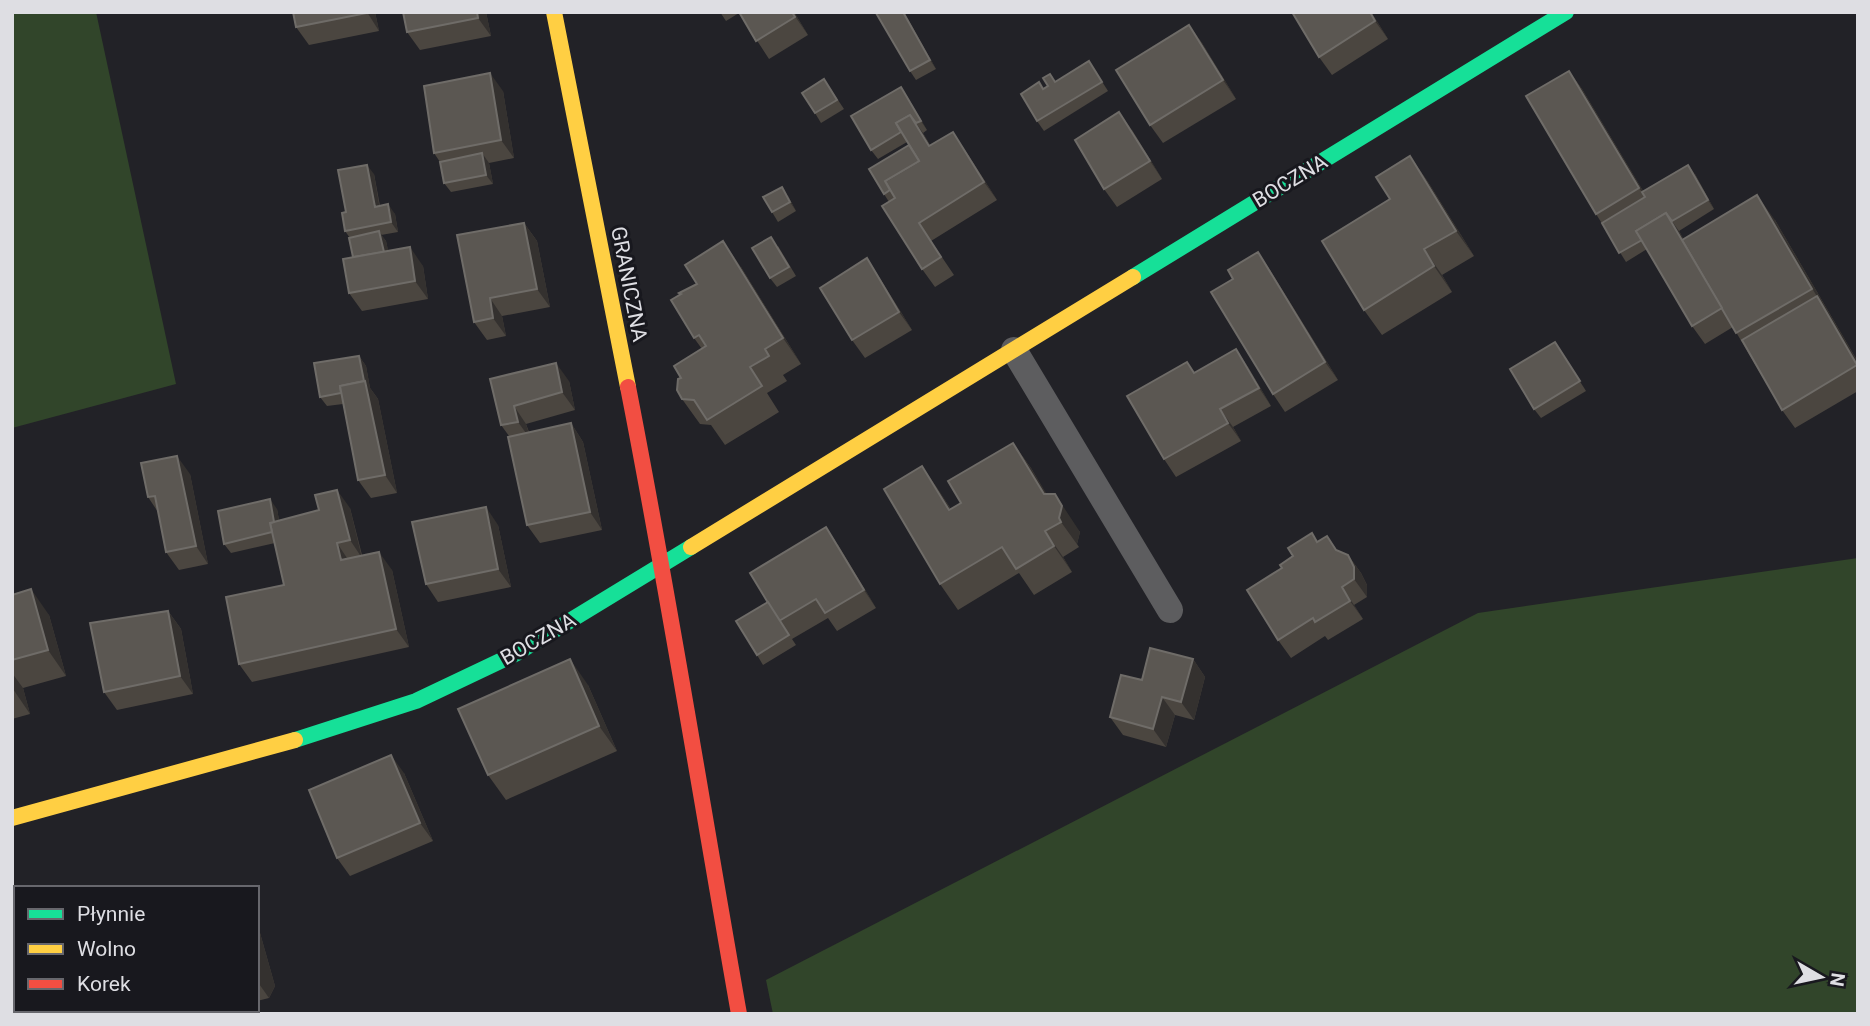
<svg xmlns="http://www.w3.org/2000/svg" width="1870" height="1026" font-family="Roboto,sans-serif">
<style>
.green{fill:#31452a}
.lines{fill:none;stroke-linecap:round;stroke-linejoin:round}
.lane{stroke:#5d5d5f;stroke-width:26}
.fast{stroke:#16e098;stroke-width:16}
.slow{stroke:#ffcf43;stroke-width:16}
.jam{stroke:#f24e42;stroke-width:16}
.wall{fill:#4b4640}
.shaded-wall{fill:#34312f}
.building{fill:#5b5752;stroke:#6f6c68;stroke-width:2}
.labels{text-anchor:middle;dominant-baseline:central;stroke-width:6;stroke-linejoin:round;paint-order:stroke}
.street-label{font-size:21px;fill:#dedee3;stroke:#18181e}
</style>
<rect width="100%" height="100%" fill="#222227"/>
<g class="green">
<polygon points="12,12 96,12 176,384 12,428"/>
<polygon points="1858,558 1858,1014 773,1014 766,980 1478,613"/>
</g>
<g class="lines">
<polyline class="lane" points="1014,350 1170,610"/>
<g class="fast">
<polyline points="1133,277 1566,12"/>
<polyline points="295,740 416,701 517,653 691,547"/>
</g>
<g class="slow">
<polyline points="554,12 628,387"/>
<polyline points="691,547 1133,277"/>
<polyline points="12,818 295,740"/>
</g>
<path class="jam" d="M628 387C669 596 702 805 739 1014"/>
</g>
<g class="wall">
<polygon points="293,12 375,12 379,31 309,45 296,27"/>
<polygon points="486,12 491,36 420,50 407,32"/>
<polygon points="720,12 794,12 808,35 769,59 739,13 726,21"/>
<polygon points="904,12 936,69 916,80 910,71"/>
<polygon points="1371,12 1388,39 1332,75 1319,57"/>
<polygon points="1189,25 1202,43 1236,99 1163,143 1150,125"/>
<polygon points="1089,61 1108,91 1044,131 1037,121 1043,89"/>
<polygon points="1569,71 1582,89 1643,191 1695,174 1714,209 1679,231 1683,239 1775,220 1858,362 1858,391 1795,428 1782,410 1733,327 1705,344 1692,326 1647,249 1626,262 1596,214"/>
<polygon points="824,79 844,109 821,123 815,113"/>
<polygon points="901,87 927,130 923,133 930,145 965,150 997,200 931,241 954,275 935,287 922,269 889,202 884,194 909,145 907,142 878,159 871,150"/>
<polygon points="503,91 514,158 489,163 493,184 451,192 444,183 440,162 434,153"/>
<polygon points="1132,130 1162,179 1117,207 1104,189"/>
<polygon points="1410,156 1428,182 1474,256 1442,275 1452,292 1382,335 1364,310 1390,199"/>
<polygon points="374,174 380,206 395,214 398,232 381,235 386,241 388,251 423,266 428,299 362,311 349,293 353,257 350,238 345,231 346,212"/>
<polygon points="788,196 796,211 778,222 772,212"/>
<polygon points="524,223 537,241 550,307 502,316 506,336 487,340 474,322"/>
<polygon points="778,246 796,276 777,287 770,278"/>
<polygon points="1258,252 1270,270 1338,380 1285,412 1273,394 1233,279"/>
<polygon points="867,258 879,277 912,330 865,358 852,340"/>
<polygon points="741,267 801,364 783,375 787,381 767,393 779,412 725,445 711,425 700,424 682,399 681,378 702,349 694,338"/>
<polygon points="1555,342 1586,391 1541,418 1534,409"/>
<polygon points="1236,349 1248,367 1271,406 1233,427 1241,441 1176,477 1164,459 1187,362 1195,373"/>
<polygon points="359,356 366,366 370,388 378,399 397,493 371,498 358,480 343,404 327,406 320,397"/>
<polygon points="490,379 569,381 575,410 526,424 529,432 571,423 583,442 602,530 540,543 527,525 509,436 501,425"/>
<polygon points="1013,443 1031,468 1046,494 1080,532 1077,544 1079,547 1063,557 1072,572 1034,595 1019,573 958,610 940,584 922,466 951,509 961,503"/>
<polygon points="190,474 208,564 179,570 166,552 158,512 148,497"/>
<polygon points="350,508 362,555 392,570 409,647 252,682 239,664 284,585 275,543 231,553 224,544 277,509 279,520"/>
<polygon points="498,525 511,587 438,602 426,584"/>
<polygon points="1312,533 1318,542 1327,536 1337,550 1348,555 1361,573 1367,585 1367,597 1354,605 1363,619 1328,640 1325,636 1291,658 1278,640 1282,568"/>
<polygon points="838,545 876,608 837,631 828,618 792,639 796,645 763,665 757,655 768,602"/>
<polygon points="12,595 49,615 66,676 23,688 30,714 12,719"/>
<polygon points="168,611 181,629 193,694 117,710 104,692"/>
<polygon points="1193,659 1205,677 1194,720 1175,715 1166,747 1123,735 1110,717 1142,680"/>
<polygon points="588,685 617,751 506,800 488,775"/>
<polygon points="404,773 433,841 350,876 337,858"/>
<polygon points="257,929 260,933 275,986 269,998 257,1001"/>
</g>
<g class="shaded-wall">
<polygon points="367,12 375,12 379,31"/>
<polygon points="477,12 486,12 491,36 478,18"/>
<polygon points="792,12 794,12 808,35"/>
<polygon points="903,12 904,12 936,69 930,60"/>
<polygon points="1370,12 1371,12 1388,39 1375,21"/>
<polygon points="1189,25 1202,43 1236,99 1223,80"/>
<polygon points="1569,71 1582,89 1652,206 1639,188"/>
<polygon points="490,73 503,91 514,158 501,140"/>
<polygon points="901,87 907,96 927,130 921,121"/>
<polygon points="1119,112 1132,130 1162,179 1150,161"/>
<polygon points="910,115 923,133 941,164 929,146"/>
<polygon points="953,132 965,150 997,200 984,182"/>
<polygon points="482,153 489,163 493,184 486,175"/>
<polygon points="1410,156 1428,182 1474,256 1456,231"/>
<polygon points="367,165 374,174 381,216 375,207"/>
<polygon points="1688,165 1695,174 1714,209 1708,200"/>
<polygon points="782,187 788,196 796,211 790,202"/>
<polygon points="1757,195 1775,220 1858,362 1858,366"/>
<polygon points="388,204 395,214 398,232 391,222"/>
<polygon points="1666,213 1679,231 1735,325"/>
<polygon points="524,223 537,241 550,307 537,289"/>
<polygon points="379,231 386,241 391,262 384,253"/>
<polygon points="723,241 741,267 801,364 783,338"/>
<polygon points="410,247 423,266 428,299 415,281"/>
<polygon points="1424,249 1442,275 1452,292 1434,266"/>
<polygon points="1258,252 1270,270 1338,380 1325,362"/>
<polygon points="867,258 879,277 912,330 899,312"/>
<polygon points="490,298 502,316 506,336 493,318"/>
<polygon points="1236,349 1248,367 1271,406 1259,388"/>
<polygon points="359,356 366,366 370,388 378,399 397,493 385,475 365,389"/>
<polygon points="556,363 569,381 575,410 562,392"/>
<polygon points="514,406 526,424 531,440 518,422"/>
<polygon points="1220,409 1233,427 1241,441 1228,423"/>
<polygon points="571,423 583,442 602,530 590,512"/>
<polygon points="1013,443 1031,468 1060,516 1055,494 1080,532 1077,544 1079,547 1061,522"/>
<polygon points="177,456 190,474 208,564 196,546"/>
<polygon points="922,466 940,492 967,535 949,510"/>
<polygon points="337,490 350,508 362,558 350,540"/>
<polygon points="270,499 277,509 283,541 276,531"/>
<polygon points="486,507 498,525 511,587 498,569"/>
<polygon points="826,527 838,545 876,608 864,590"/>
<polygon points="1045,531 1063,557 1072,572 1054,546"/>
<polygon points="337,543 349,561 341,560"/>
<polygon points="379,552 392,570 409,647 396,629"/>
<polygon points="1348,555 1361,573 1367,585 1367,597 1354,579"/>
<polygon points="1342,587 1354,605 1363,619 1350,601"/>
<polygon points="31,589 49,615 66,676 48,650"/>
<polygon points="168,611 181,629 193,694 180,676"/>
<polygon points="570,659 588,685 617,751 599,726"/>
<polygon points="1193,659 1205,677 1194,720 1181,702"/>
<polygon points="12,673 23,688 30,714 13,689"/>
<polygon points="1162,697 1175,715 1166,747 1153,729"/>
<polygon points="391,755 404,773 433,841 420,823"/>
<polygon points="257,929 260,933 275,986 269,998 257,981"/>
<polygon points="177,1010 190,1010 192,1014 178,1014"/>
<polygon points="233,1010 240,1010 241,1014 234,1014"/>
</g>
<g class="building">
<polygon points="293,12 367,12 367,13 296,27"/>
<polygon points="403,12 477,12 478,18 407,32"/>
<polygon points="739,12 792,12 795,17 756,41"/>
<polygon points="903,12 930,60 910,71 876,13"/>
<polygon points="1292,12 1370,12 1375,21 1319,57"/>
<polygon points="1189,25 1223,80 1150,125 1116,70"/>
<polygon points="1089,61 1102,82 1037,121 1021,94 1039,82 1043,89 1048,86 1043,78 1050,74 1055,82"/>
<polygon points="1569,71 1639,188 1596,214 1526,96"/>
<polygon points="490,73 501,140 434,153 424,86"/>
<polygon points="824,79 837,100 815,113 802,93"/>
<polygon points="901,87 921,121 916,123 910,115 896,123 901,132 871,150 851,116"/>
<polygon points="1119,112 1150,161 1104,189 1075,140"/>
<polygon points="910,115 929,146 953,132 984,182 919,223 941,257 922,269 882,206 895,198 885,181 919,161 896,123"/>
<polygon points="909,145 919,161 885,181 890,190 884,194 869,169"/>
<polygon points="482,153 486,175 444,183 440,162"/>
<polygon points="1410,156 1456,231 1424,249 1434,266 1364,310 1322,241 1390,199 1376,177"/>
<polygon points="367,165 375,207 388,204 391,222 345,231 342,213 346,212 338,170"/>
<polygon points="1688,165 1708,200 1672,221 1666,213 1636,231 1642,240 1619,253 1602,223 1645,197 1642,192"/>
<polygon points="782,187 790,202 772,212 763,197"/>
<polygon points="1757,195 1812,289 1736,333 1682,240"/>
<polygon points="1666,213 1722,308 1692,326 1636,231"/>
<polygon points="524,223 537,289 490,298 493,318 474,322 457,235"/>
<polygon points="379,231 384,252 353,257 349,238"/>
<polygon points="771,237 789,267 770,278 752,248"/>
<polygon points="723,241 783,338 765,349 769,356 750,367 762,386 707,420 694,400 682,399 677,390 678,379 681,378 674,366 706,346 699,335 694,338 671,300 681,294 679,293 697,284 685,265"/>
<polygon points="410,247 415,281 349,293 343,259"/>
<polygon points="1258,252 1325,362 1273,394 1211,292 1233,279 1228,270"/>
<polygon points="867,258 899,312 852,340 820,288"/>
<polygon points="1817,296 1857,365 1782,410 1742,340"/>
<polygon points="1555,342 1580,381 1534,409 1510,369"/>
<polygon points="1236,349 1259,388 1220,409 1228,423 1164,459 1127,396 1187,362 1194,373"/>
<polygon points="359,356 364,381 340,386 341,393 320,397 314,363"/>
<polygon points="556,363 562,392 514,406 518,422 501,425 490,379"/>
<polygon points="365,381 385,475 358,480 340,386"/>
<polygon points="571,423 590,512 527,525 508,437"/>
<polygon points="1013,443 1044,494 1055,494 1062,506 1059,518 1061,522 1045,531 1054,546 1016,569 1002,547 940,584 884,489 922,466 949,510 961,503 948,481"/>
<polygon points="177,456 196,546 166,552 155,496 148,497 141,463"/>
<polygon points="337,490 350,540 337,543 341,560 379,552 396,629 239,664 226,597 284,585 270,523 319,510 315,495"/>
<polygon points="270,499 274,522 270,523 272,532 224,544 218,511"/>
<polygon points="486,507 498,569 426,584 412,522"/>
<polygon points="826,527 864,590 825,613 816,599 779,621 750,573"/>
<polygon points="1312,533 1317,542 1327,536 1336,550 1348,555 1354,567 1354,579 1342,587 1350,601 1315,622 1313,618 1278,640 1247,590 1282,568 1280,565 1293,556 1288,548"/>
<polygon points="31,589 48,650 12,660 12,595"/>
<polygon points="768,602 789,635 757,655 736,621"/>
<polygon points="168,611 180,676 104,692 90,623"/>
<polygon points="1150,648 1193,659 1181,702 1162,697 1153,729 1110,717 1121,675 1142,680"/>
<polygon points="570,659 599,726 488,775 458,709"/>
<polygon points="391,755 420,823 337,858 309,790"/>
<polygon points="111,1010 177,1010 178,1014 112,1014"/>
<polygon points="186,1010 233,1010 234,1014 187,1014"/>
</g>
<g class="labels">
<g class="street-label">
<text transform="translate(1290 181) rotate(-31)">BOCZNA</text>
<text transform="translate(629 284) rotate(79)">GRANICZNA</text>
<text transform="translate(538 639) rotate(-30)">BOCZNA</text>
</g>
</g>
<rect width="1870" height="1026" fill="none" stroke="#dedee3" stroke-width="28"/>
<rect x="14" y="886" width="245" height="126" fill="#18181e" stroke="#67676d" stroke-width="2"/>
<rect x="28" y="909" width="35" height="10" fill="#16e098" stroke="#67676d" stroke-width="2"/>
<text x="77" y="921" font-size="21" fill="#dedee3">Płynnie</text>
<rect x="28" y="944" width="35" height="10" fill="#ffcf43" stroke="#67676d" stroke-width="2"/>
<text x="77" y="956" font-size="21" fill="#dedee3">Wolno</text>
<rect x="28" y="979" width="35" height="10" fill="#f24e42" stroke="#67676d" stroke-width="2"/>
<text x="77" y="991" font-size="21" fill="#dedee3">Korek</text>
<g transform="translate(1821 977) rotate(99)" stroke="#18181e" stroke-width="5" paint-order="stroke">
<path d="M0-5L12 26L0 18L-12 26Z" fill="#dedee3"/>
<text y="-10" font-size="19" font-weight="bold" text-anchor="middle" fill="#dedee3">N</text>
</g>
</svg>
